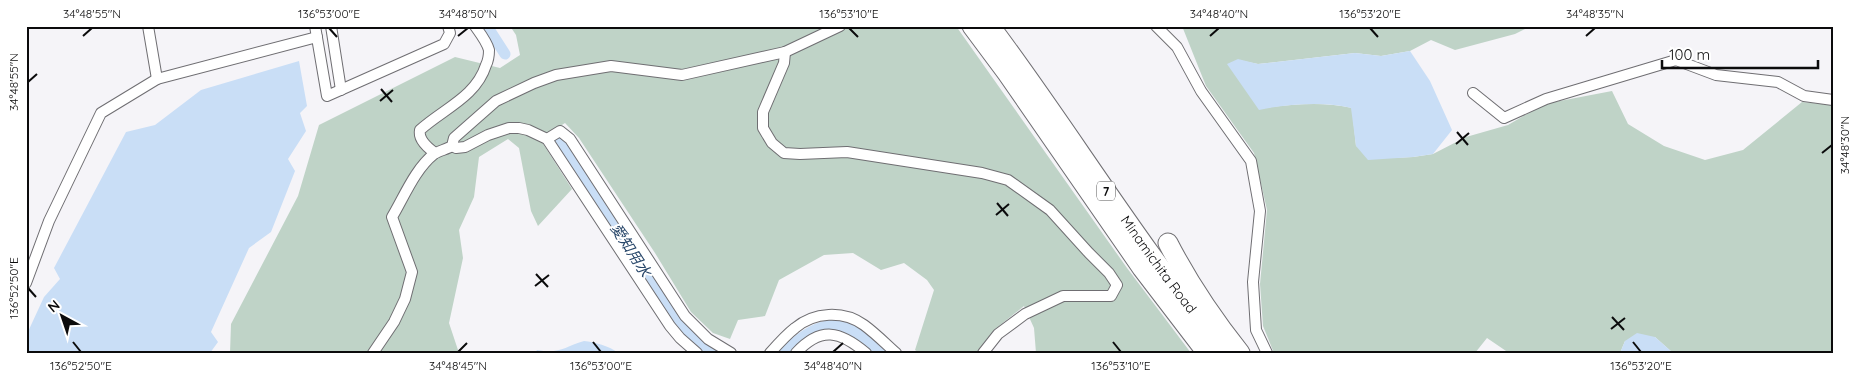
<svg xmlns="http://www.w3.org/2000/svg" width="1859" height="379" font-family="Quicksand,'Noto Sans JP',sans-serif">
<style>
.green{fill:#bfd3c7}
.water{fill:#c9def6}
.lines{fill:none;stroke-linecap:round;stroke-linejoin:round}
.canal{stroke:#c9def6;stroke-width:11}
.minor-casing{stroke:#6f6e72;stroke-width:12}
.motorway-casing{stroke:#6f6e72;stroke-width:21}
.minor{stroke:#fff;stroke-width:10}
.motorway{stroke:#fff;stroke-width:19}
.ticks{fill:none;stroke:#0b0b0c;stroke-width:2}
.labels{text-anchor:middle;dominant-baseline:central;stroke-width:4;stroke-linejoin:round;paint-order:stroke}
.shield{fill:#fff;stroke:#545455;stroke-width:1}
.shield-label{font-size:12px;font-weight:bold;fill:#0b0b0c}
.street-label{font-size:14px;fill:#0b0b0c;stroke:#fff}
.water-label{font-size:15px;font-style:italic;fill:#274669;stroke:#fff}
.neatline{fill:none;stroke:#0b0b0c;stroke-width:2}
.ticks-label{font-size:12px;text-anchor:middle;fill:#0b0b0c}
</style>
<rect width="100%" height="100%" fill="#f5f4f8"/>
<g class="green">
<polygon points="510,26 956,26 1127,268 1191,353 1036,353 1034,328 1024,306 994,330 976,353 919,353 915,350 934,290 927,280 904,263 881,270 853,253 824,255 779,280 765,316 738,320 730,339 713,333 691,312 655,253 579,138 565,123 540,139 572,189 538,226 531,211 519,148 508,139 479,157 474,197 459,230 463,258 449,323 459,353 230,353 231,324 298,196 319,125 455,57 500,68 520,55 516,35"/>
<path d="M1182 26H1531L1515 34 1455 50 1431 40 1410 51 1381 56 1355 53 1258 64 1238 60 1259 109C1286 104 1325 101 1352 108L1356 146 1392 158 1413 157 1433 154 1466 137 1508 125 1544 104 1612 91 1628 124 1664 146 1705 160 1743 150 1802 102 1833 105V353H1673L1655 337 1625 341 1620 353H1509L1487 338 1475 353H1274L1263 326 1260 284 1267 210 1254 153 1206 86Z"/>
</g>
<g class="water">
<path d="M1410 51 1430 81 1452 130 1433 154 1413 157 1368 160 1356 146 1351 108C1326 101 1285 104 1259 110L1227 64 1238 59 1258 64 1355 53 1381 56Z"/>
<polygon points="299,61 307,106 300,113 306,131 288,159 295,171 271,232 249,248 211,332 218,342 210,353 26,353 26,336 44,297 60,279 54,268 126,132 155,125 201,90"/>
<polygon points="1637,333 1655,337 1673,353 1620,353 1625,341"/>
<path d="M584 341C594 342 610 346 618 353H535L537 350C560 354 564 347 584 341Z"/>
</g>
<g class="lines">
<g class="canal">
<polyline points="487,26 505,54"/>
<polyline points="557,136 678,322 704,347 716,353"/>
<path d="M783 353C803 335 829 314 856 333 864 339 872 346 881 353"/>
</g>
<g class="minor-casing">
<g id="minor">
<polyline points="148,26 157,79"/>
<polyline points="315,26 327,96 444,44 450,33 448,26"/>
<polyline points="331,26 341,90"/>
<polyline points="1156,26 1177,47 1201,91 1251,161 1260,211 1253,282 1256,330 1267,353"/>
<polyline points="785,52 784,63 763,112 763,128 772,143 784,153 800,154 847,152 982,173 1008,180 1050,210 1089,253 1109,273 1117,285 1111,296 1063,296 1025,314 998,334 983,353"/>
<polyline points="1473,93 1504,118 1546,99 1676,60 1716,75 1778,82 1804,96 1833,100"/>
<polyline points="547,139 560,131 570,139 685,316 708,339 731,353"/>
<polyline points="452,146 456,148 465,147 488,135 509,128 519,128 528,130 547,139 670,326 680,338 697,353"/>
<path d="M435 153C428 148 418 139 420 130 443 109 476 97 486 65 488 61 489 55 489 50 487 42 480 33 475 26"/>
<polyline points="26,283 49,221 101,113 157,79 317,37"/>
<path d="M373 353 394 322 405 299 412 272 392 217C404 197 415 169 434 154 439 151 447 149 452 146L454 138 496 101 534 83 556 75 611 66 682 75 785 52 840 26"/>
<path d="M770 353C778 344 786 335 795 328 814 312 843 310 864 325 875 333 886 344 896 353"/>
<path d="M796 353C821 326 840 331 866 353"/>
</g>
</g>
<g class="motorway-casing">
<g id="motorway">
<polyline points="972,26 1007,73 1142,268 1207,353"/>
<path id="s1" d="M990 26C1071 134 1140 250 1227 353"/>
<path d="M1168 243C1188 282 1213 319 1240 353"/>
</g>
</g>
<use href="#minor" class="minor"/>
<use href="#motorway" class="motorway"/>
</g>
<path class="ticks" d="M329 28 337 37M849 28 858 37M1370 28 1378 37M83 36 92 28M458 36 468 28M1210 36 1219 28M1586 36 1595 28M28 82 37 74M381 89 392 102M380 101 393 90M1457 132 1468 145M1456 144 1469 133M1822 153 1832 145M997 203 1008 216M996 215 1009 204M536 274 548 287M535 286 549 275M28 288 36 297M1612 317 1624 330M1611 329 1625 318M73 342 81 352M593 342 601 352M1113 342 1121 352M1633 342 1641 352M458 352 467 343M833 352 843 343"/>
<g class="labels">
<rect class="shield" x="1097" y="181.5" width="18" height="19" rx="4"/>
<g class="shield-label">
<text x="1106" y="191">7</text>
</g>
<g class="street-label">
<text stroke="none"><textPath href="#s1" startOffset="292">Minamichita Road</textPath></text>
</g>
<g class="water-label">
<text transform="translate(631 250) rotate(57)">愛知用水</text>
</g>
</g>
<rect width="1859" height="379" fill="none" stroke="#ffffff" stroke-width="55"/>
<g transform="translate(62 316) rotate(320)" stroke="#ffffff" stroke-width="4" paint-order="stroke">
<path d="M0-4L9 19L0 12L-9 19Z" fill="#0b0b0c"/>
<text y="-8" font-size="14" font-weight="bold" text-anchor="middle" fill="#0b0b0c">N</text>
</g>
<path d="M1662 60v8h156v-8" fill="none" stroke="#0b0b0c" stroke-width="2.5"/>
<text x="1669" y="60" font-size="15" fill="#0b0b0c" stroke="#ffffff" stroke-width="4" paint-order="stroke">100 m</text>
<rect x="28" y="28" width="1804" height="324" class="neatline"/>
<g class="ticks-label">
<text x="92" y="18">34°48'55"N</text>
<text x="329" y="18">136°53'00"E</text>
<text x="468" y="18">34°48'50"N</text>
<text x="849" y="18">136°53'10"E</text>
<text x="1219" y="18">34°48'40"N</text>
<text x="1370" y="18">136°53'20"E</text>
<text x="1595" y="18">34°48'35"N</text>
<text transform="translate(14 82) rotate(-90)" y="4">34°48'55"N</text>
<text transform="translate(1845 145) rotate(-90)" y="4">34°48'30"N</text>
<text transform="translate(14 288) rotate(-90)" y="4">136°52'50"E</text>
<text x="81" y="370">136°52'50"E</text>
<text x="458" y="370">34°48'45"N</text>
<text x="601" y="370">136°53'00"E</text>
<text x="833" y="370">34°48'40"N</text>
<text x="1121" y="370">136°53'10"E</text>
<text x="1641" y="370">136°53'20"E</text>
</g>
</svg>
